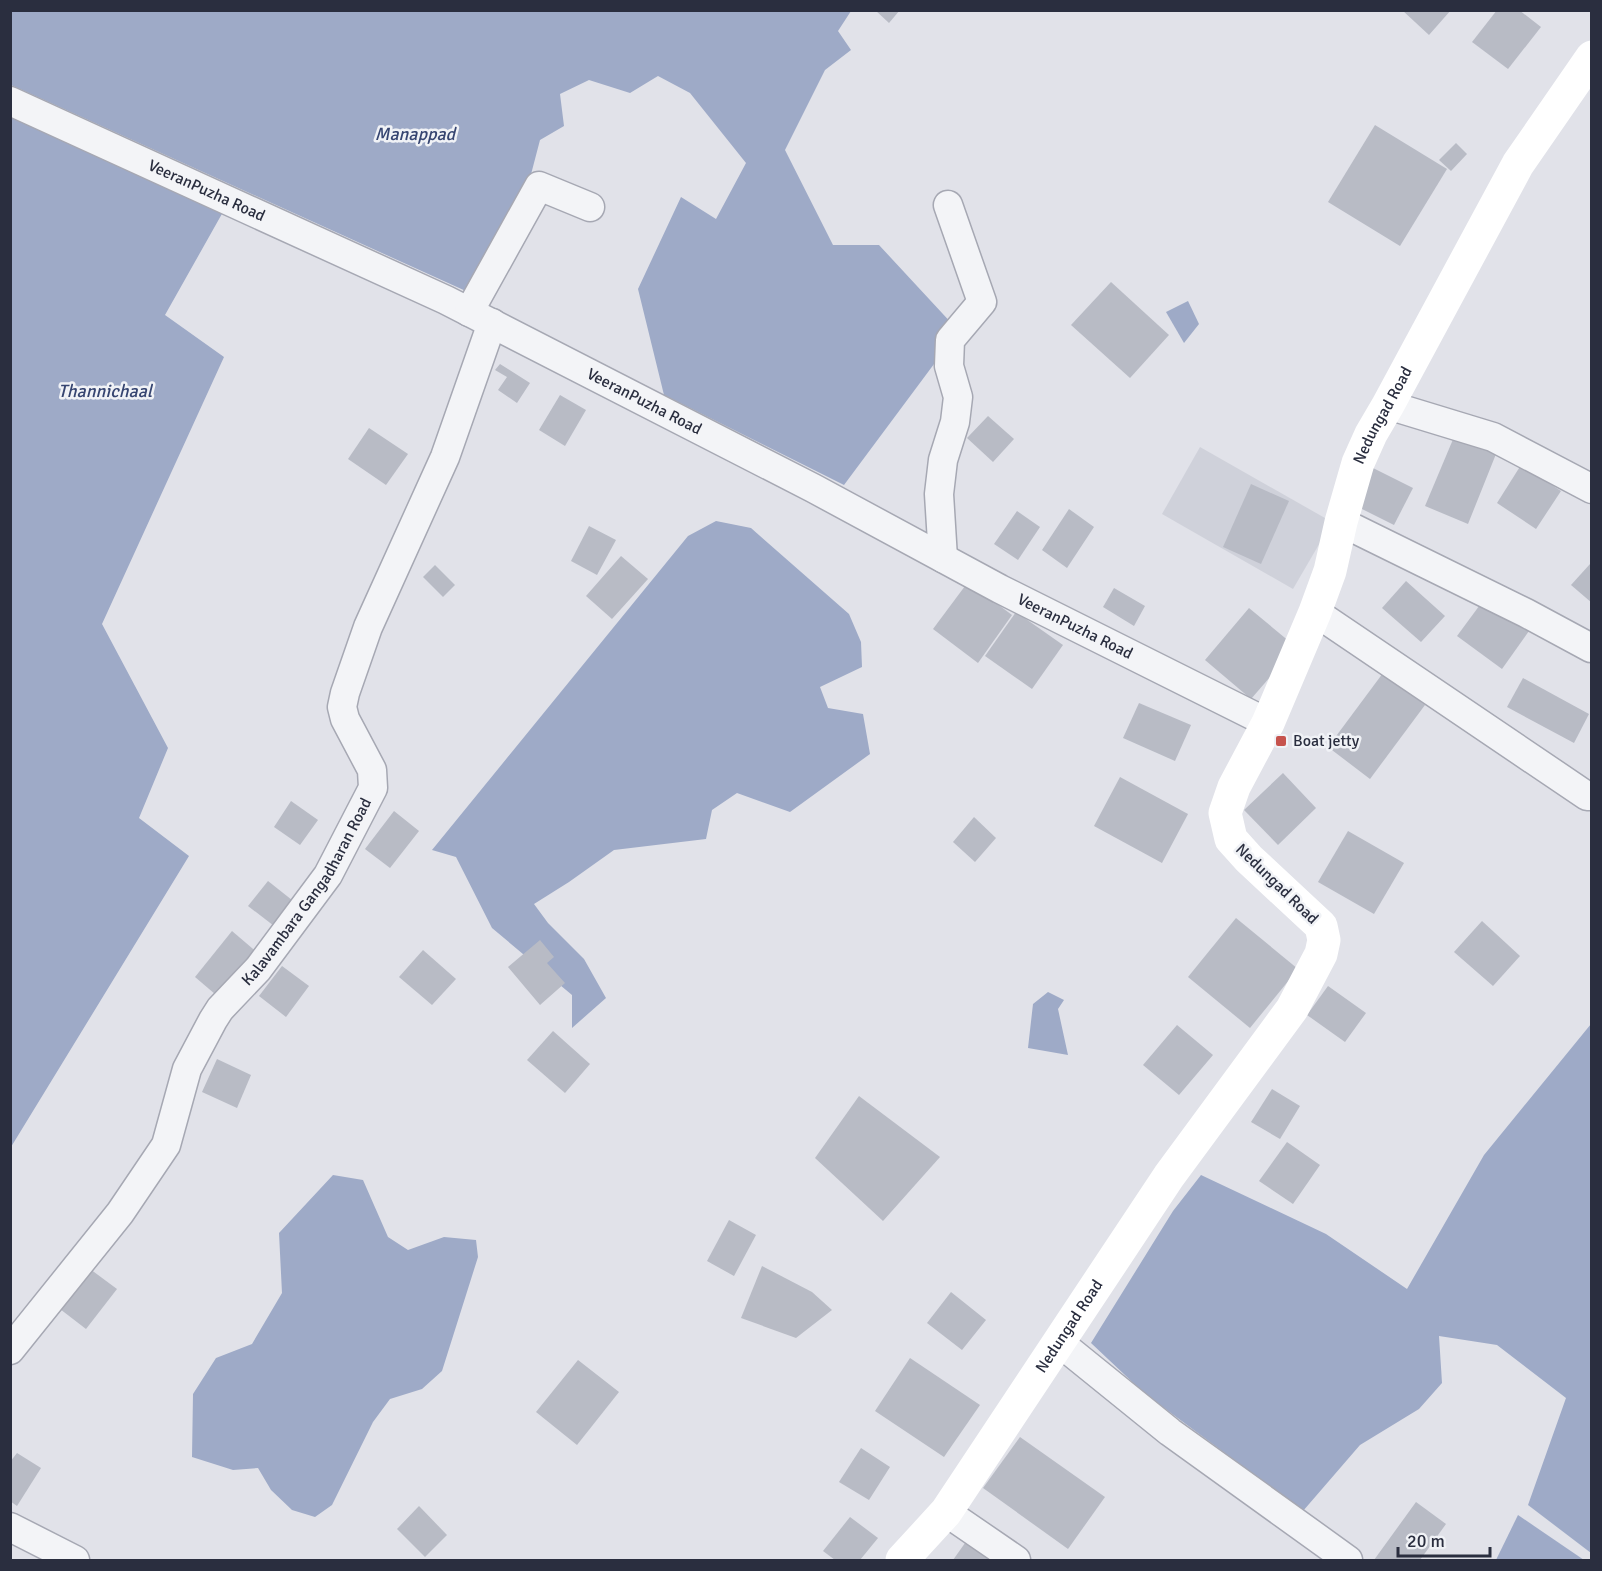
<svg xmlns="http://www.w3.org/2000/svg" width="1602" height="1571" font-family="Signika,sans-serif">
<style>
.built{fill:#cfd1da}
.water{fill:#9eaac7}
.building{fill:#b8bbc5}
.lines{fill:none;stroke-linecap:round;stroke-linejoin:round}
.street-casing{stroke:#a6a8b3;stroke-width:31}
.street{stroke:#f3f4f7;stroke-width:28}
.secondary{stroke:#fff;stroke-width:33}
.poi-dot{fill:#c6534d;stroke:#f0f2f6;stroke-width:2}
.labels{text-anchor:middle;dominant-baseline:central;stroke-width:5;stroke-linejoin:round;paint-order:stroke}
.street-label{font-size:16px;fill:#2a2e3f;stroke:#f0f2f6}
.poi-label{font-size:16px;fill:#2a2e3f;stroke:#f0f2f6;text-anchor:start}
.water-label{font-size:18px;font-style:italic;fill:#364571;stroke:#f0f2f6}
</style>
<rect width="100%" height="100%" fill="#e1e2e9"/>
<polygon class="built" points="1200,447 1332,522 1293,589 1162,514"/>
<g class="water">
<polygon points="11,11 851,11 838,31 851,50 825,70 785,150 833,245 879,245 955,327 937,360 844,485 664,395 638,289 681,197 716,219 746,163 690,93 658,76 630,93 589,80 560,94 564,126 540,140 529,182 468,292 11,85"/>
<polygon points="11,112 223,212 165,315 224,357 102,624 168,748 139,818 189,856 11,1147"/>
<polygon points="1188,301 1199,324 1184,343 1166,312"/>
<polygon points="716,521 751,528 849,614 861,642 862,667 820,687 828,708 863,714 870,754 790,812 737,793 712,810 706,839 614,850 569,882 534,904 548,923 584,959 606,998 572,1028 572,995 492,928 456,857 432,850 688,536"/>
<polygon points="1048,992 1064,1000 1058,1009 1068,1055 1028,1048 1033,1004"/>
<polygon points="1591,1024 1591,1553 1528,1505 1566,1398 1497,1345 1439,1336 1442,1383 1419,1409 1360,1445 1303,1511 1144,1393 1091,1343 1173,1211 1201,1175 1326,1234 1407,1289 1484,1155"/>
<polygon points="333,1175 363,1180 388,1237 408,1250 444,1237 476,1240 478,1257 442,1371 422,1389 390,1399 373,1422 332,1505 315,1517 292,1510 271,1490 258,1468 233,1470 192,1457 193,1394 216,1358 252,1344 282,1293 279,1233"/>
<polygon points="1518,1515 1584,1560 1496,1560"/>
</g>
<g class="building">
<polygon points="875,10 900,10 889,23"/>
<polygon points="1402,10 1451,10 1429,35"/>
<polygon points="1497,10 1519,10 1541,27 1508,69 1472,42"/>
<polygon points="1375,125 1447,169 1400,246 1328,202"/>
<polygon points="1456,143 1467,154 1451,171 1439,160"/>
<polygon points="1111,282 1169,335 1130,378 1071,325"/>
<polygon points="500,364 530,383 517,403 498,390 507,377 495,370"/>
<polygon points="560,395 586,410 565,446 539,430"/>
<polygon points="988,416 1014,439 993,462 967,438"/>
<polygon points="369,428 408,454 386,485 348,459"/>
<polygon points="1454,437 1496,454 1468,524 1425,506"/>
<polygon points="1521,465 1561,491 1536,529 1497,503"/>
<polygon points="1373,468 1413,488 1394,525 1354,505"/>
<polygon points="1251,484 1289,501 1261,564 1223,547"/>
<polygon points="1069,509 1094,527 1067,568 1042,550"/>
<polygon points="1017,511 1040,527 1018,560 994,544"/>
<polygon points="589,526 616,540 597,575 571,561"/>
<polygon points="621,556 648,579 612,619 586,596"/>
<polygon points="1590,564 1592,565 1592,603 1571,585"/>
<polygon points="435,565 455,585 443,597 423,577"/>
<polygon points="1406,581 1445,616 1421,642 1382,608"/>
<polygon points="968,582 1012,615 978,663 933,629"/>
<polygon points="1114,588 1145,606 1134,626 1103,607"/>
<polygon points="1485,598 1529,631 1502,669 1457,636"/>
<polygon points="1249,608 1296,647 1251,699 1205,660"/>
<polygon points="1016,612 1063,645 1032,689 985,656"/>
<polygon points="1383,673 1425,705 1370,779 1328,747"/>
<polygon points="1523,678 1589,714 1574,743 1507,707"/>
<polygon points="1139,703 1191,725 1175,761 1123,738"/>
<polygon points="1283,773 1316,808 1278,845 1244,810"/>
<polygon points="1120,777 1188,814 1162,863 1094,826"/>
<polygon points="291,801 318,820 300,845 274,827"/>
<polygon points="394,811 419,831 390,868 365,849"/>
<polygon points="974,817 996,838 975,862 953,842"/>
<polygon points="1348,831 1404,863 1374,914 1318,882"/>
<polygon points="268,881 297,904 278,929 248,906"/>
<polygon points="1236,918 1298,969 1250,1028 1188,977"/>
<polygon points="1482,921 1520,956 1493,986 1454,952"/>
<polygon points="232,931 260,955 222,1000 195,977"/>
<polygon points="540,940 554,957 547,963 565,983 540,1005 508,967"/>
<polygon points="423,950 456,979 432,1005 399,977"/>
<polygon points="282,966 309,986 286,1017 259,996"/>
<polygon points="1328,986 1366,1013 1345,1042 1307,1015"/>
<polygon points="1177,1025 1213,1055 1179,1095 1143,1065"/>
<polygon points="553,1031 590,1064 565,1093 527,1060"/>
<polygon points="217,1059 251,1075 237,1108 202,1092"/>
<polygon points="1272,1089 1300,1106 1280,1139 1251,1122"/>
<polygon points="859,1096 940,1157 883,1221 815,1158"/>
<polygon points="1287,1142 1320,1165 1293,1204 1259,1181"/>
<polygon points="729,1220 756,1235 734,1276 707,1261"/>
<polygon points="762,1266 812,1292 832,1310 796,1338 741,1318"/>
<polygon points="90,1269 117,1289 86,1329 60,1309"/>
<polygon points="951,1292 986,1320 962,1350 927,1323"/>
<polygon points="910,1358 980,1405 944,1457 875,1411"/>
<polygon points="578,1360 619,1392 577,1445 536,1412"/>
<polygon points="1020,1437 1105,1497 1068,1549 983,1488"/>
<polygon points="861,1448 890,1467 869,1500 839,1482"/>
<polygon points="17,1453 41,1468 17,1506 10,1501 10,1462"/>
<polygon points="1416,1502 1446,1524 1420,1560 1374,1560"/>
<polygon points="419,1506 447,1535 425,1557 397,1529"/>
<polygon points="850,1517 878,1538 860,1560 835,1560 823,1551"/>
<polygon points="970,1536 1003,1560 953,1560"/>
</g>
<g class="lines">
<g class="street-casing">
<g id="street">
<path id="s1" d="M10 101 446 300 813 488 1000 589 1268 723"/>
<polyline points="469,312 539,186 590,207"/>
<polyline points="1388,405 1493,437 1592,489"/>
<polyline points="1341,522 1526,613 1591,648"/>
<polyline points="943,558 939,494 943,460 955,422 958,397 949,366 950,340 982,302 948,205"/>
<polyline points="1315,612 1587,796 1592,796"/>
<polyline points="1060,1343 1170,1432 1348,1560"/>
<path id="s2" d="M10 1350 120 1213 166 1145 187 1069 213 1020 220 1009 258 969 328 875 373 788 372 770 345 719 342 707 345 693 368 627 445 457 492 323"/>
<polyline points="946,1512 1016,1560"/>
<polyline points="10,1527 75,1560"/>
</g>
</g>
<use href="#street" class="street"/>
<path class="secondary" id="s3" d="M902 1560 946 1512 1169 1176 1292 1009 1321 954 1324 940 1321 926 1249 859 1231 839 1225 813 1234 787 1268 723 1315 612 1330 571 1341 522 1358 463 1371 434 1388 405 1518 164 1592 57"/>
</g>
<rect class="poi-dot" x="1275" y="735" width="12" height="12" rx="3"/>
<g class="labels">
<g class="street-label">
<text stroke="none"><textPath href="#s1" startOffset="216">VeeranPuzha Road</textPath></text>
<text stroke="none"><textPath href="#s1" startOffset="702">VeeranPuzha Road</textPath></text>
<text stroke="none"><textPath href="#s3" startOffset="1348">Nedungad Road</textPath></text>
<text stroke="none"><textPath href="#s1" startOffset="1188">VeeranPuzha Road</textPath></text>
<text transform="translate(1277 884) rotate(44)">Nedungad Road</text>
<text stroke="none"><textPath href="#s2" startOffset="552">Kalavambara Gangadharan Road</textPath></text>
<text stroke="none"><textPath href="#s3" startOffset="288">Nedungad Road</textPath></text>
</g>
<g class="poi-label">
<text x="1293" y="741">Boat jetty</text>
</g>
<g class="water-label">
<text x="415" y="134">Manappad</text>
<text x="105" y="391">Thannichaal</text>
</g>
</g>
<rect width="1602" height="1571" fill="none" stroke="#2a2e3f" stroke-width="24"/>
<path d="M1398 1547v9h92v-9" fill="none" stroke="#2a2e3f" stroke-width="3"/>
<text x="1407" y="1547" font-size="18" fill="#2a2e3f" stroke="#f0f2f6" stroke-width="4.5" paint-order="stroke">20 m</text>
</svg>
